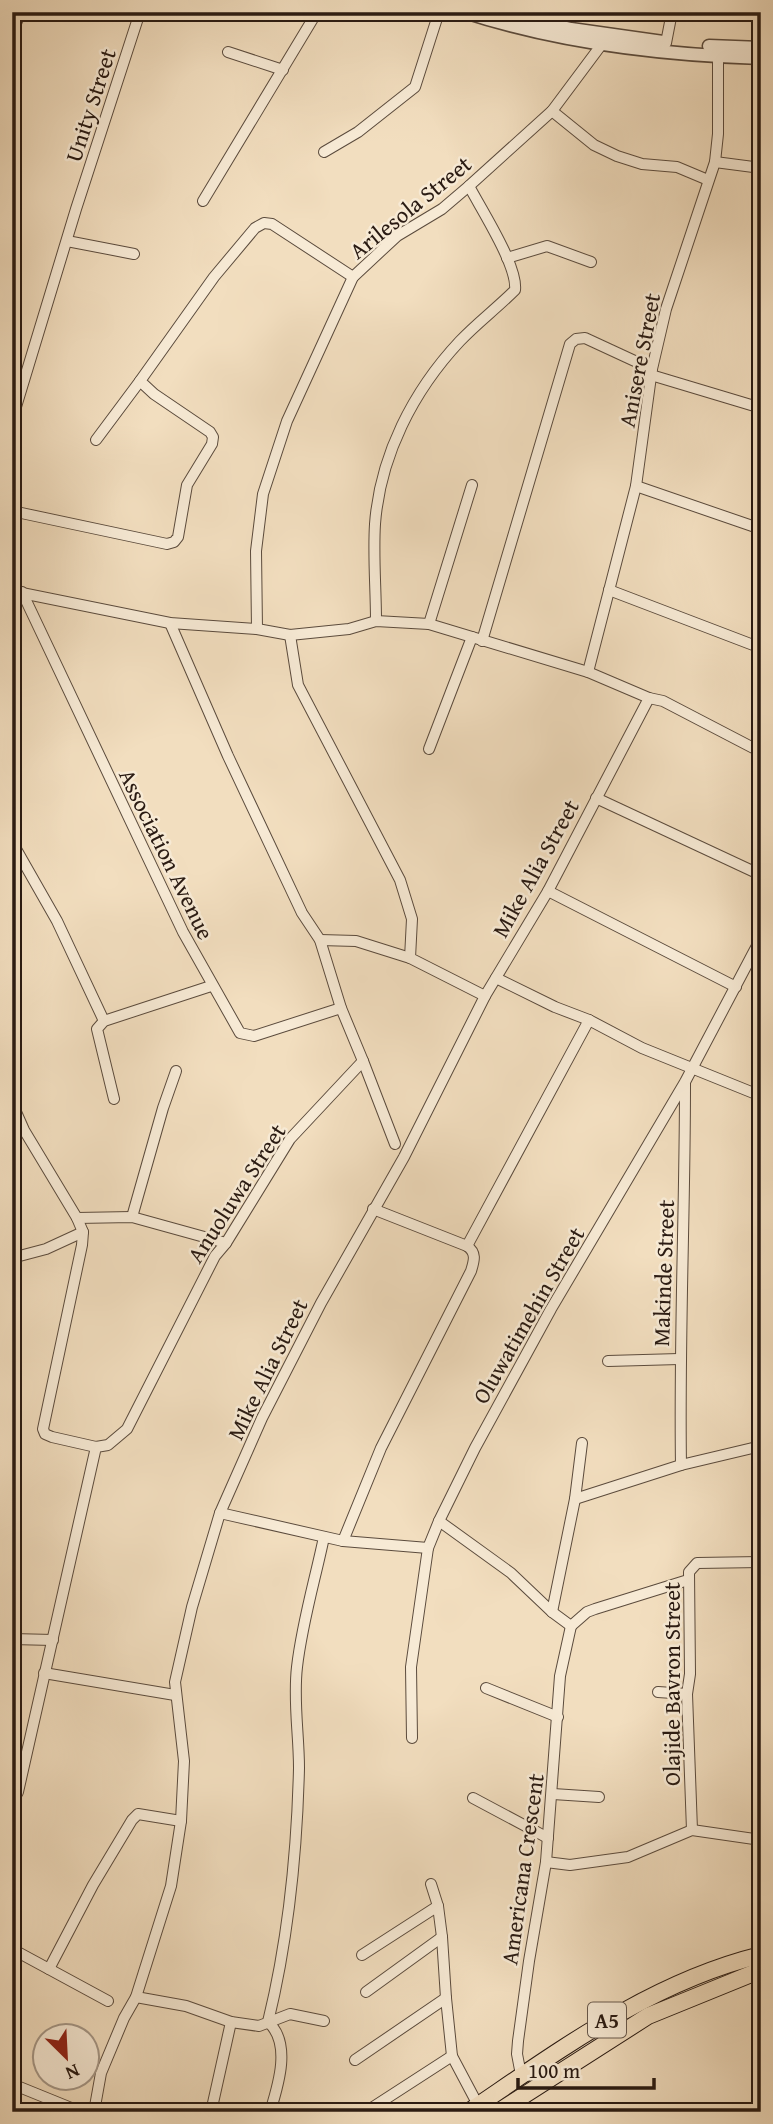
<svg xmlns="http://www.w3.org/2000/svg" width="773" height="2124" font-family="'Gentium Book Plus',serif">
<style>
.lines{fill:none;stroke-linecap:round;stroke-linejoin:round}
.minor-casing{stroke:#5b4b3d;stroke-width:12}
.tertiary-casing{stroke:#5b4b3d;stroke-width:15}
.trunk-casing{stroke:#291a12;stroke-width:18}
.minor{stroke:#f7ead5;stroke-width:10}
.tertiary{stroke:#f7ead5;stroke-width:12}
.trunk{stroke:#f2debf;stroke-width:16}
.labels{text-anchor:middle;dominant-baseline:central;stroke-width:5;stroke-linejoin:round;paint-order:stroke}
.shield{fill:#f7ead5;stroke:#67584c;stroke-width:2}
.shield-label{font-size:21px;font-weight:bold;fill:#291a12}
.street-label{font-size:23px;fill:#291a12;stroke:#f7ead5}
</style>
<rect width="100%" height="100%" fill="#f2debf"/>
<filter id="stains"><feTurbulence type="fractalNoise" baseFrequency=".00286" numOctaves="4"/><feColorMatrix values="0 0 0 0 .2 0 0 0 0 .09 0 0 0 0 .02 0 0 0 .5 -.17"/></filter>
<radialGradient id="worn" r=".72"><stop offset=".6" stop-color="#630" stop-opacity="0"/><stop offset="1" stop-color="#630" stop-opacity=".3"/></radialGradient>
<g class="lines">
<g class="minor-casing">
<g id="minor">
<polyline points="12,32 21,12"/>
<polyline points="666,43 672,12"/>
<polyline points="228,52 283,70"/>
<polyline points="552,111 594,145 617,156 642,164 677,167 708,180"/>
<polyline points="324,152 358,132 415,87 439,12"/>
<polyline points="715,162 761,168"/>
<polyline points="203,201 317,12"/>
<polyline points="67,241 134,254"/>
<polyline points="507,258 547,246 591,262"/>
<polyline points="651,375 761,408"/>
<polyline points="12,420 76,209 140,12"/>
<polyline points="96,440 140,381"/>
<polyline points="636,486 761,529"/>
<polyline points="12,511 167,544 174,542 178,537 187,485 212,444 213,437 210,432 154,394 140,381 214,277 255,228 264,223 272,224 353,277"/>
<polyline points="609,590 761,648"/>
<polyline points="12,591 170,623 257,629 290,635 349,629 376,621 429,624 588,672 649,698 663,701 761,752"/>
<polyline points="22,592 183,932 240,1033 254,1036 341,1008"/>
<path d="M376 621C376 589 373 556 375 524 380 456 413 391 460 341 477 323 497 308 515 290 518 266 481 209 469 186"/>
<polyline points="429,624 472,485"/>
<polyline points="257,629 256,551 263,494 287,421 353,277 397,236 442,209 469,186 552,111 602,44"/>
<polyline points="290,635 298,685 400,880 412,919 410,958 485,996"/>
<polyline points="482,641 570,344 576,339 585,338 652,369"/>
<polyline points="588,672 636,486 652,369 666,309 715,162 718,134 718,55"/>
<polyline points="429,749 472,637"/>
<polyline points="596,798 761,875"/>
<polyline points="12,842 57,921 104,1021"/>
<polyline points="548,891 736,987"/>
<polyline points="320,940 356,941 410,958"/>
<polyline points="496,978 555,1007 589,1020 642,1048 761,1096"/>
<polyline points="363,1061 395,1144"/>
<polyline points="114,1099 97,1029 104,1021 211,986"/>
<polyline points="12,1103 24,1130 77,1218 83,1232 82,1245 43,1429 45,1434 52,1437 96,1447"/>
<polyline points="373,1209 467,1246"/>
<polyline points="132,1217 163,1108 176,1071"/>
<polyline points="77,1218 132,1217 226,1243"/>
<polyline points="12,1258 46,1249 83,1232"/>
<polyline points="608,1361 679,1359"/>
<path d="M681 1465C679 1338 685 1211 685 1084"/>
<polyline points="575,1499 681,1465 761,1446"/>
<polyline points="220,1513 343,1541 428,1548"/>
<polyline points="439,1521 511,1573 552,1612 571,1626 587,1612 595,1609 688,1580"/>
<path d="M343 1541 381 1448 471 1271C474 1261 477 1253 467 1246L589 1020"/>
<polyline points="552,1612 575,1499 582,1443"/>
<polyline points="12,1639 53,1640"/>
<polyline points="44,1673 175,1695"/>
<polyline points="486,1688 558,1717"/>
<polyline points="658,1692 687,1694"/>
<polyline points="412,1738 411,1667 428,1548 439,1521 475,1448 551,1309 685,1082 761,938"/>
<polyline points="553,1794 599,1797"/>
<polyline points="473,1798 548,1838"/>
<polyline points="12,1803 18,1792 96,1447 108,1445 127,1429 215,1256 226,1243 290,1139 363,1061 341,1008 320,940 302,913 228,756 170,623"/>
<polyline points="692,1830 687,1694 690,1674 689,1572 697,1563 761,1562"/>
<polyline points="546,1862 570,1865 628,1857 692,1830 761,1840"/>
<polyline points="431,1884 438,1906 442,1937 446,1998 452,2056 478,2105"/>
<polyline points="12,1949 108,2001"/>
<polyline points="362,1955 438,1906"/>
<polyline points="49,1969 93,1885 132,1820 138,1814 181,1821"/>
<polyline points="366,1992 442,1937"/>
<polyline points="136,1997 186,2006 231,2022 259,2026 290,2014 324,2021"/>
<polyline points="355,2060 446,1998"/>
<polyline points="521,2075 517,2054 518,2041 529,1961 546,1862 560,1676 571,1626"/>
<polyline points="12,2084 81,2112"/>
<polyline points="367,2111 452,2056"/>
<polyline points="94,2112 101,2073 124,2018 136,1997 171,1886 181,1821 184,1761 175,1682 192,1607 220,1513 262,1418 321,1303 404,1157 485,996 548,891 649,698"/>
<polyline points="211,2112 231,2022"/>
<path d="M270 2112C278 2086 292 2043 268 2022 288 1940 297 1853 299 1768 299 1734 293 1701 297 1667 302 1623 315 1580 324 1537"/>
</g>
</g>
<g class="tertiary-casing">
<g id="tertiary">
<path d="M465 12C560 43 661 55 761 58"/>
<polyline points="497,12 571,29 663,42"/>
<polyline points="709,46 761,48"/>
</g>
</g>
<g class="trunk-casing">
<g id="trunk">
<path d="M468 2112C560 2050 651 1982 761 1955"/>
<polyline points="498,2112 648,2016 761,1970"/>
</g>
</g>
<use href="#minor" class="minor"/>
<use href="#tertiary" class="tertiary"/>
<use href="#trunk" class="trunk"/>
</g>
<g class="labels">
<rect class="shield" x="588" y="2002.5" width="38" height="35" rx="5"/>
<g class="shield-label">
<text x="607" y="2020">A5</text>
</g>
<g class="street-label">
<text transform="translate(90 105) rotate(-72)">Unity Street</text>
<text transform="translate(410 207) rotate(-39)">Arilesola Street</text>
<text transform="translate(639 360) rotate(-79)">Anisere Street</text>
<text transform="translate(167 854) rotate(64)">Association Avenue</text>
<text transform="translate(535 868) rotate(-61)">Mike Alia Street</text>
<text transform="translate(236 1193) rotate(-57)">Anuoluwa Street</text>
<text transform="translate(663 1273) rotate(-88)">Makinde Street</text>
<text transform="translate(528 1315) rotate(-60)">Oluwatimehin Street</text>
<text transform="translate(267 1369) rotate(-64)">Mike Alia Street</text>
<text transform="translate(671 1684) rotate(-90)">Olajide Bavron Street</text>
<text transform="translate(522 1869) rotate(-82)">Americana Crescent</text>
</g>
</g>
<rect width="773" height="2124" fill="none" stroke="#f2debf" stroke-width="42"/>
<rect x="14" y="14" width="745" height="2096" fill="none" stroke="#291a12" stroke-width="3.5"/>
<rect x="21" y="21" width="731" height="2082" fill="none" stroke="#291a12" stroke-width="2"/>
<g transform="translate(66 2057) rotate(156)"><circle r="33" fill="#f7ead5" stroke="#a59787" stroke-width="2"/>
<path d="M0-5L12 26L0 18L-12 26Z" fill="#8f2418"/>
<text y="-10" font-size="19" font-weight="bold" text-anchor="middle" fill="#291a12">N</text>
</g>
<path d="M518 2078v10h136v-10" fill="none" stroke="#291a12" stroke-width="3.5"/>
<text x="528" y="2078" font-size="21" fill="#291a12" stroke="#f7ead5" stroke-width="5" paint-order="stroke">100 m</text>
<rect width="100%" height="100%" filter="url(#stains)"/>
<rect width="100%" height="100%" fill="url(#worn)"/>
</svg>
